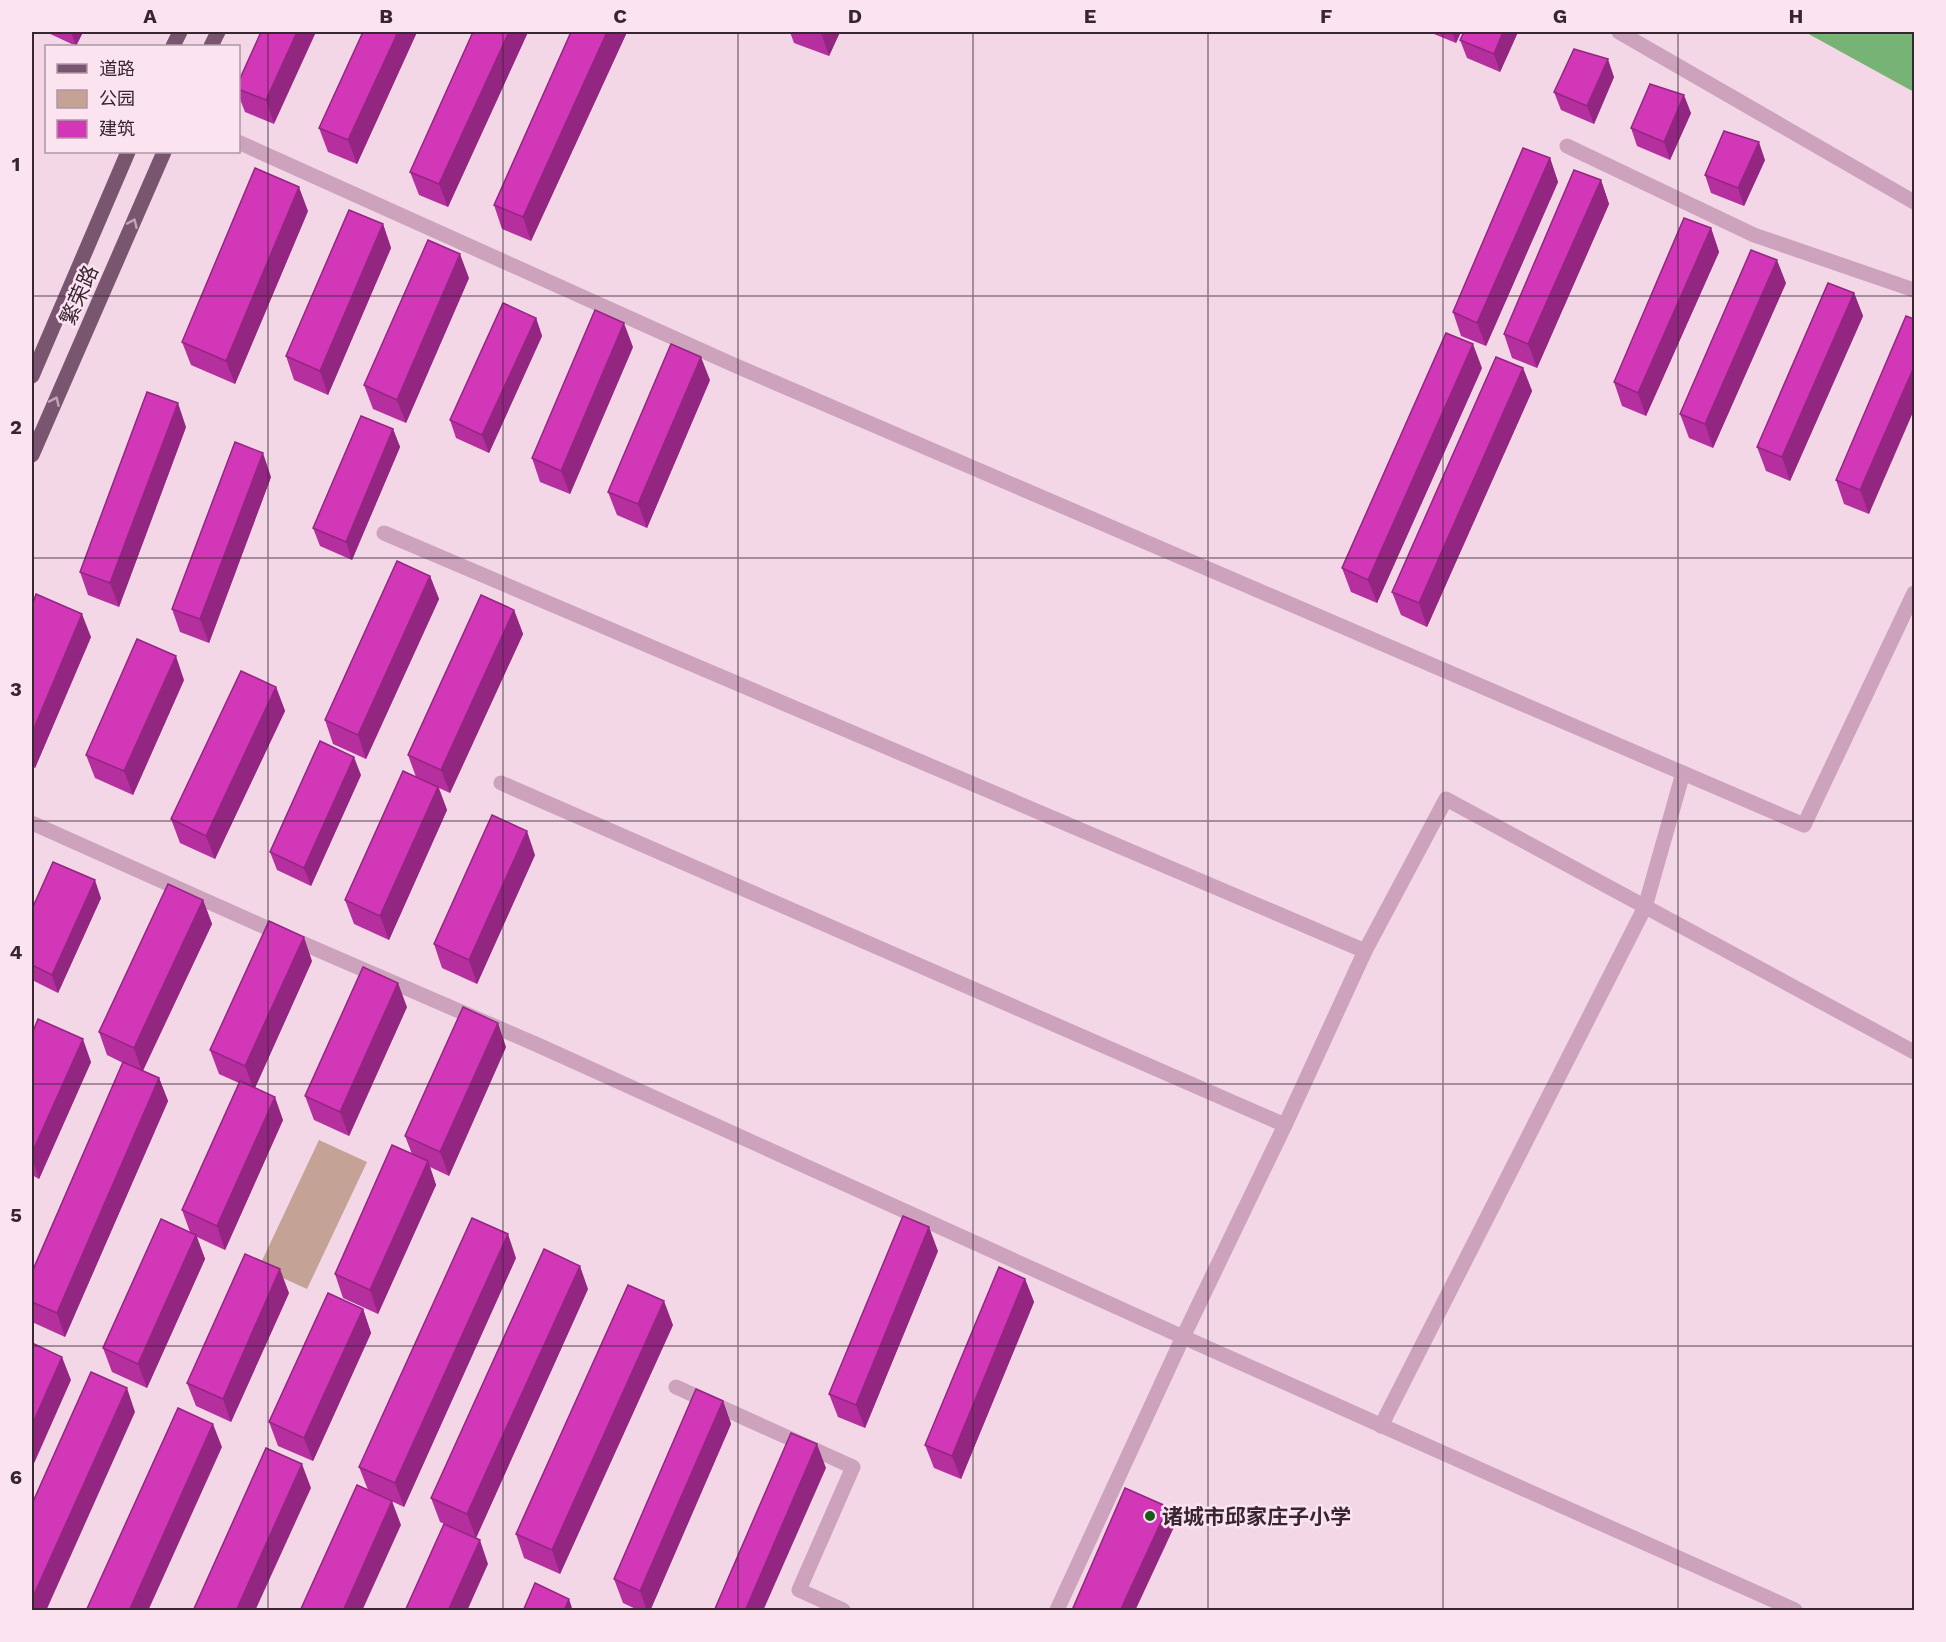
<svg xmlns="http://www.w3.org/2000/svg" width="1946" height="1642" font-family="'Work Sans','Noto Sans SC',sans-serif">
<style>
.green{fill:#c4a296}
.water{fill:#76b374}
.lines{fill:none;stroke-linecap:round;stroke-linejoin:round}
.minor{stroke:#cda2bd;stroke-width:15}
.major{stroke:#7a5570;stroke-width:15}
.wall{fill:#b52f9e}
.shaded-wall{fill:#932681}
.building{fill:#d237b8;stroke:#932681;stroke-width:1.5}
.oneway{stroke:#c1a4b6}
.grid{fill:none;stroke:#372532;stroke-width:1.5;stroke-opacity:0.55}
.poi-dot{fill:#185c17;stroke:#fbe4f0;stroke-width:2}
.labels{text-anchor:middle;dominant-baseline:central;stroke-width:5;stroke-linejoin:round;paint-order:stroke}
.street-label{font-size:21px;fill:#372532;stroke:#fbe4f0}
.poi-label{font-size:21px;font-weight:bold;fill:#372532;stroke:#fbe4f0;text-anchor:start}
.neatline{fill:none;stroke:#372532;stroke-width:2}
.grid-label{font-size:20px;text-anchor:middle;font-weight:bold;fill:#372532}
</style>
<rect width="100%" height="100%" fill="#f3d7e7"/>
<polygon class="green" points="319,1140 367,1162 307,1289 259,1267"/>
<polygon class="water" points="1805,32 1914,32 1914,92"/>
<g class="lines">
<g class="minor">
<polyline points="1619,32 1914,202"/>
<polyline points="238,142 734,365 1804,825 1914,593"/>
<polyline points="1567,146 1754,235 1914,290"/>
<polyline points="384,533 1365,951 1446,799 1914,1052"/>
<polyline points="501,783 1285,1125 1365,951"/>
<polyline points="32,823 258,924 540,1046 1183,1337 1795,1610"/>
<polyline points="676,1387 853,1467 799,1590 843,1610"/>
<polyline points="1381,1426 1645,907 1683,773"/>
<polyline points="1057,1610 1183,1337 1285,1125"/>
</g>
<g class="major">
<polyline points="173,46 180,32"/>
<polyline points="211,46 218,32"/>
<polyline points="32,376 128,152"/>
<polyline points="32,455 164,152"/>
</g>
</g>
<g class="wall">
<polygon points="46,32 83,32 76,46"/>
<polygon points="261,32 274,124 245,112 238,94 238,83"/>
<polygon points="363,32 417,32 357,164 328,152 319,128"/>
<polygon points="473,32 528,32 448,207 419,195 410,172"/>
<polygon points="571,32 627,32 531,241 502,229 494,205"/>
<polygon points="790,32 840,32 829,56 794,43"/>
<polygon points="1429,32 1461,32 1456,43"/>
<polygon points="1464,32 1518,32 1500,72 1467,58 1460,40"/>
<polygon points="1614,77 1594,124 1561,110 1554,92"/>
<polygon points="1691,113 1670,160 1637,146 1631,128"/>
<polygon points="1550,158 1558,182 1486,346 1461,336 1453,312"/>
<polygon points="1765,160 1744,206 1711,193 1705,175"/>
<polygon points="1601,180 1609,204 1537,368 1512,358 1504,334"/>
<polygon points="308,211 235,384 191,365 182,342"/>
<polygon points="383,224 391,248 328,395 294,380 286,356"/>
<polygon points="1711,228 1719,252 1646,416 1622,406 1614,382"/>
<polygon points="469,278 406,423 373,409 364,385"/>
<polygon points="1786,283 1713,448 1689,438 1680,414"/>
<polygon points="1854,293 1863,316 1790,481 1766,471 1757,447"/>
<polygon points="1906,316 1869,514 1844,504 1836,480"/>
<polygon points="536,318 542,336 489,453 456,438 450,420"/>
<polygon points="633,347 570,494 540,482 532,458"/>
<polygon points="1482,368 1377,603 1351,592 1342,568"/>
<polygon points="1523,368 1532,391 1427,627 1401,615 1392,592"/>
<polygon points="710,380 647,528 617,515 608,492"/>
<polygon points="186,427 119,607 88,595 80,572"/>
<polygon points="393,429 400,447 352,560 320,546 313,528"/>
<polygon points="271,477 209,643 180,632 172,609"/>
<polygon points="430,576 439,599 366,759 333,744 325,720"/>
<polygon points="32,606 91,637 35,768 32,766"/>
<polygon points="514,610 523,634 450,793 439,788 447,810 389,940 354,924 345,900 416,777 408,755"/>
<polygon points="184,680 133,795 95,778 86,755"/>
<polygon points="276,687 285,711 215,859 180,843 171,819"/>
<polygon points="361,775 311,886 277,870 270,852"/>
<polygon points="535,855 477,984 442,968 434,944"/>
<polygon points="101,898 58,993 32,980 32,909"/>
<polygon points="203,900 212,924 143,1071 159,1078 168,1101 65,1337 32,1322 32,1272 123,1063 107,1055 99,1032"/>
<polygon points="312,961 255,1088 283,1120 225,1250 197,1237 205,1259 147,1388 112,1372 103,1348 190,1232 182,1210 239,1083 219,1074 210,1050"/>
<polygon points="407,1007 349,1136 314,1120 305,1096"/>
<polygon points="32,1034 91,1062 39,1179 32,1175"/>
<polygon points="506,1047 449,1176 430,1167 436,1185 378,1314 343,1298 335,1274 412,1154 405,1136"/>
<polygon points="938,1251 865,1428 838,1417 829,1394"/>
<polygon points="516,1258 404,1507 368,1490 359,1467"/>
<polygon points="1025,1279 1034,1302 961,1479 934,1468 925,1445"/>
<polygon points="588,1289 476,1538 440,1522 431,1498"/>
<polygon points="289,1293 231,1422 196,1406 187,1383"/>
<polygon points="363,1309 371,1333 313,1461 278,1446 269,1422"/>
<polygon points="673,1325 560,1574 524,1558 516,1534"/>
<polygon points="723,1401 731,1424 650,1611 640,1611 623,1603 614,1579"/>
</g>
<g class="shaded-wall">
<polygon points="71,32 83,32 76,46"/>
<polygon points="297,32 316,32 274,124 266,100"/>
<polygon points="398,32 417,32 357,164 348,140"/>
<polygon points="509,32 528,32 448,207 439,184"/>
<polygon points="607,32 627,32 531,241 523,217"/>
<polygon points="821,32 840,32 829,56"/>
<polygon points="1452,32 1461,32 1456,43"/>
<polygon points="1503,32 1518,32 1500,72 1494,54"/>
<polygon points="1608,59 1614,77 1594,124 1587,106"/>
<polygon points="1684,95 1691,113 1670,160 1664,142"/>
<polygon points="1759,142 1765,160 1744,206 1738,188"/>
<polygon points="1550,158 1558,182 1486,346 1477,323"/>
<polygon points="1601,180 1609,204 1537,368 1528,344"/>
<polygon points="299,187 308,211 235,384 226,361"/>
<polygon points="383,224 391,248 328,395 320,371"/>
<polygon points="1711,228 1719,252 1646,416 1638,393"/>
<polygon points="460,254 469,278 406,423 397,400"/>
<polygon points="1777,260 1786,283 1713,448 1705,424"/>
<polygon points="1854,293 1863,316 1790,481 1782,457"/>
<polygon points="536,318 542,336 489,453 482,435"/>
<polygon points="624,323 633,347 570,494 561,471"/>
<polygon points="1473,344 1482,368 1377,603 1368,580"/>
<polygon points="701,357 710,380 647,528 638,504"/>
<polygon points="1914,367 1914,410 1869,514 1860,490"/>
<polygon points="1523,368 1532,391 1427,627 1419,603"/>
<polygon points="178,403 186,427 119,607 110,583"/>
<polygon points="393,429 400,447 352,560 346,542"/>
<polygon points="263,453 271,477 209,643 200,619"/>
<polygon points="430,576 439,599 366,759 358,735"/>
<polygon points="514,610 523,634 450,793 441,770"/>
<polygon points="82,614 91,637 35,768 32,758 32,733"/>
<polygon points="176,656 184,680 133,795 124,771"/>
<polygon points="276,687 285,711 215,859 206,836"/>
<polygon points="354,757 361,775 311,886 304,868"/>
<polygon points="438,787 447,810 389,940 380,916"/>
<polygon points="527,831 535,855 477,984 469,960"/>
<polygon points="95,880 101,898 58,993 52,975"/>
<polygon points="203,900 212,924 142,1072 134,1048"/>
<polygon points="304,937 312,961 254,1090 245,1066"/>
<polygon points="398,983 407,1007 349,1136 340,1112"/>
<polygon points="498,1023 506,1047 449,1176 440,1152"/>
<polygon points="83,1039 91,1062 39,1179 32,1157 32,1153"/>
<polygon points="159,1078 168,1101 65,1337 57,1313"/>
<polygon points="275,1097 283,1120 225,1250 217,1226"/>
<polygon points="428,1161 436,1185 378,1314 370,1290"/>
<polygon points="929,1227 938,1251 865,1428 856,1405"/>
<polygon points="508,1234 516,1258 404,1507 395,1483"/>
<polygon points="196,1235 205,1259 147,1388 138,1364"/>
<polygon points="580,1266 588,1289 476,1538 467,1514"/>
<polygon points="280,1269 289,1293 231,1422 223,1399"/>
<polygon points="1025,1279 1034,1302 961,1479 952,1456"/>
<polygon points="664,1301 673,1325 560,1574 552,1550"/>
<polygon points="363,1309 371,1333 313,1461 304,1438"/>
<polygon points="62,1357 71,1380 32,1468 32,1425"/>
<polygon points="127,1388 135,1412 46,1611 32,1611 32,1599"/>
<polygon points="723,1401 731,1424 650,1611 647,1611 640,1591"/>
<polygon points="213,1424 222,1447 148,1611 129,1611"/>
<polygon points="817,1444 826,1468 763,1611 745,1611"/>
<polygon points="302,1464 311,1488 255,1611 236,1611"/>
<polygon points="392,1501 401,1525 362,1611 343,1611"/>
<polygon points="1168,1507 1175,1525 1135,1611 1120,1611"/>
<polygon points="480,1540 488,1564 467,1611 448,1611"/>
<polygon points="569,1599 573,1611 564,1611"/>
</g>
<g class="building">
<polygon points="261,32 297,32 266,100 238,89 238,83"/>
<polygon points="363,32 398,32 348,140 319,128"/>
<polygon points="473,32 509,32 439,184 410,172"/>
<polygon points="571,32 607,32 523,217 494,205"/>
<polygon points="1464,32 1503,32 1494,54 1460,40"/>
<polygon points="1574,49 1608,59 1587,106 1554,92"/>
<polygon points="1650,84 1684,95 1664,142 1631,128"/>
<polygon points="1724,131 1759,142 1738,188 1705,175"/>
<polygon points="1523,148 1550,158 1477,323 1453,312"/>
<polygon points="255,168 299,187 226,361 182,342"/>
<polygon points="1574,170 1601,180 1528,344 1504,334"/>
<polygon points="349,210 383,224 320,371 286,356"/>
<polygon points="1684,218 1711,228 1638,393 1614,382"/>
<polygon points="428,240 460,254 397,400 364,385"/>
<polygon points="1751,250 1777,260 1705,424 1680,414"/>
<polygon points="1828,283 1854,293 1782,457 1757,447"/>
<polygon points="503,303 536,318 482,435 450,420"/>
<polygon points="595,310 624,323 561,471 532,458"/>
<polygon points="1906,316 1914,319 1914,367 1860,490 1836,480"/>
<polygon points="1446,333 1473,344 1368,580 1342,568"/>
<polygon points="671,344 701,357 638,504 608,492"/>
<polygon points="1496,357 1523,368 1419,603 1392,592"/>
<polygon points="147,392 178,403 110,583 80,572"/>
<polygon points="361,416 393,429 346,542 313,528"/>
<polygon points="235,442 263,453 200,619 172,609"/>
<polygon points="397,561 430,576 358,735 325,720"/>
<polygon points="36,594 82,614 32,733 32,606"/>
<polygon points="481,595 514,610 441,770 408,755"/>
<polygon points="137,639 176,656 124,771 86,755"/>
<polygon points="241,671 276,687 206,836 171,819"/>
<polygon points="320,741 354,757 304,868 270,852"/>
<polygon points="403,771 438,787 380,916 345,900"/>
<polygon points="492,815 527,831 469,960 434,944"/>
<polygon points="53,862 95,880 52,975 32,965 32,909"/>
<polygon points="168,884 203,900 134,1048 99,1032"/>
<polygon points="269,921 304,937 245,1066 210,1050"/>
<polygon points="363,967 398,983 340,1112 305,1096"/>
<polygon points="463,1007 498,1023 440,1152 405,1136"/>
<polygon points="38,1019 83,1039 32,1153 32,1034"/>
<polygon points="123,1062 159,1078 57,1313 32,1302 32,1272"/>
<polygon points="240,1081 275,1097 217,1226 182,1210"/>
<polygon points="392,1145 428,1161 370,1290 335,1274"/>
<polygon points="903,1216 929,1227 856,1405 829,1394"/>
<polygon points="472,1218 508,1234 395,1483 359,1467"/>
<polygon points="161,1219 196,1235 138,1364 103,1348"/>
<polygon points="544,1249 580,1266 467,1514 431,1498"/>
<polygon points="245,1254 280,1269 223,1399 187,1383"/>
<polygon points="999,1267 1025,1279 952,1456 925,1445"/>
<polygon points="628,1285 664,1301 552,1550 516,1534"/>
<polygon points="328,1293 363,1309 304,1438 269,1422"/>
<polygon points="32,1343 62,1357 32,1425"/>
<polygon points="91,1372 127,1388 32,1599 32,1504"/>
<polygon points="696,1389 723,1401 640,1591 614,1579"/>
<polygon points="178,1408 213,1424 129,1611 86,1611"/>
<polygon points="791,1433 817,1444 745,1611 714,1611"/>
<polygon points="266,1448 302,1464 236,1611 193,1611"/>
<polygon points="357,1485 392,1501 343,1611 300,1611"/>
<polygon points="1125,1488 1168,1507 1120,1611 1079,1611 1073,1608"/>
<polygon points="444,1524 480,1540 448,1611 405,1611"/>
<polygon points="535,1583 569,1599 564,1611 523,1611"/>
</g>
<defs><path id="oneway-chevron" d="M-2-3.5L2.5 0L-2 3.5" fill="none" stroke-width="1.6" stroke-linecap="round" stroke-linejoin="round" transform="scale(1.5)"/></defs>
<g class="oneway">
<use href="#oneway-chevron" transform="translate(133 223) rotate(-66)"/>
<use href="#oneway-chevron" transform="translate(55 401) rotate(-66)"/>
</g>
<path class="grid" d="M268 32V1610M503 32V1610M738 32V1610M973 32V1610M1208 32V1610M1443 32V1610M1678 32V1610M32 296H1914M32 558H1914M32 821H1914M32 1084H1914M32 1346H1914"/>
<circle class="poi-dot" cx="1150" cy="1516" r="6"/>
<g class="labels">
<g class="street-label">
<text transform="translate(79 295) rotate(-66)">繁荣路</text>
</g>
<g class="poi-label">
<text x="1162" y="1516">诸城市邱家庄子小学</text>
</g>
</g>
<rect width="1946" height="1642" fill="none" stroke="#fbe4f0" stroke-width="66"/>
<rect x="45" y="45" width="195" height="108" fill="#fbe4f0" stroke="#ad98a4" stroke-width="1.5"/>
<rect x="57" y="64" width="30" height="9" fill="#7a5570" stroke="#ad98a4" stroke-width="1.5"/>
<text x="99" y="75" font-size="18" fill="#372532">道路</text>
<rect x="57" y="90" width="30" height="18" fill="#c4a296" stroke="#ad98a4" stroke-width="1.5"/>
<text x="99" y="105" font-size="18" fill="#372532">公园</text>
<rect x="57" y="120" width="30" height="18" fill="#d237b8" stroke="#ad98a4" stroke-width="1.5"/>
<text x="99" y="135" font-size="18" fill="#372532">建筑</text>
<rect x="33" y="33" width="1880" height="1576" class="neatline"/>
<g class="grid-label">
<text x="150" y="23">A</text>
<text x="386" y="23">B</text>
<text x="620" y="23">C</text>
<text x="855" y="23">D</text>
<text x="1090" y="23">E</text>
<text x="1326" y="23">F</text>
<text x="1560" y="23">G</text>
<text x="1796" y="23">H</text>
<text x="16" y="171">1</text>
<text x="16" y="434">2</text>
<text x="16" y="696">3</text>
<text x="16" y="959">4</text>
<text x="16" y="1222">5</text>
<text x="16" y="1484">6</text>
</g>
</svg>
